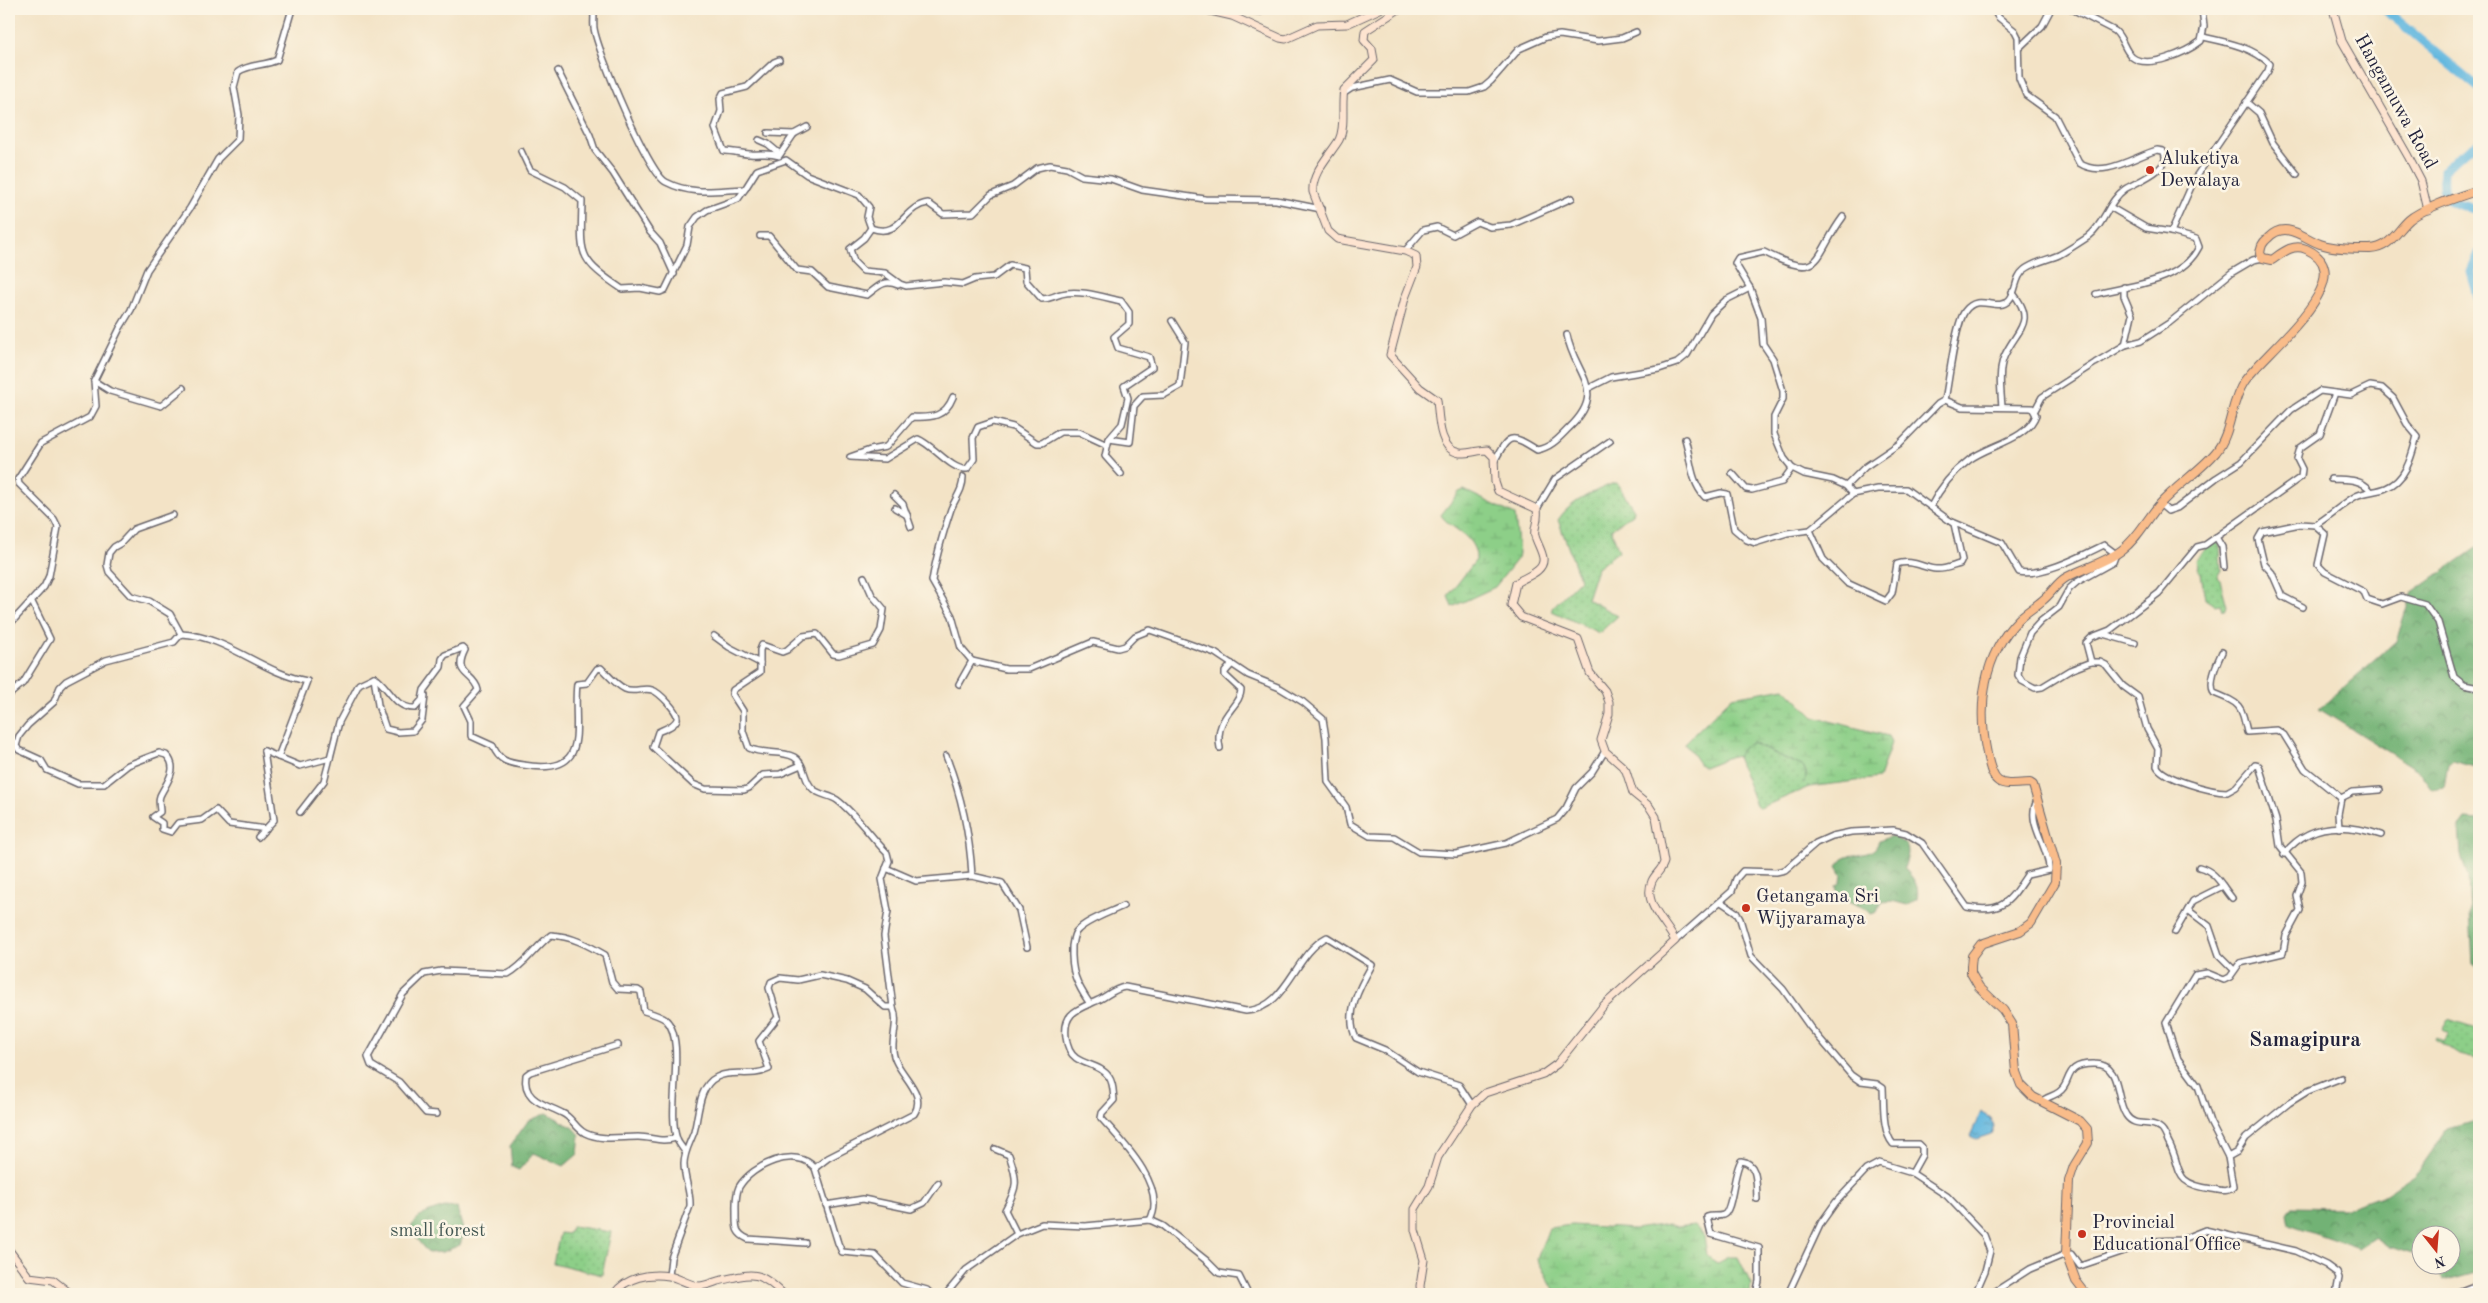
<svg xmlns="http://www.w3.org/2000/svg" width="2488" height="1303" font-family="'Old Standard TT',serif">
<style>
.grass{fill:url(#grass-dots);stroke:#587862}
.forest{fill:url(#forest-crowns);stroke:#4a6a58}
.wetland{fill:url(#wetland-marsh);stroke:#587862}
.water{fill:url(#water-ripples);stroke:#426d8d}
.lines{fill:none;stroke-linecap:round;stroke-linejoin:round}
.river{stroke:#63b8df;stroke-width:9}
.street-casing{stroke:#6b666c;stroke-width:8}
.secondary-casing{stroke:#6b666c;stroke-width:9}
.primary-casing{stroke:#6b666c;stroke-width:10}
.street{stroke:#fff;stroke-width:5}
.secondary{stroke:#fde4d0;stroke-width:7}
.primary{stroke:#f9bc8a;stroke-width:8}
.poi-dot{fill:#c8321e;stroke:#fcf5e5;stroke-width:2}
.labels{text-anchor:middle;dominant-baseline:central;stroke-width:5;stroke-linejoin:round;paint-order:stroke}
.street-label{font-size:19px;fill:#22223b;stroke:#fcf5e5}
.poi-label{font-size:19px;fill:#22223b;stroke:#fcf5e5;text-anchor:start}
.park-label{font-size:19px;fill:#425652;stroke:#fcf5e5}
.quarter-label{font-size:21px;font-weight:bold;fill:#22223b;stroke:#fcf5e5}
</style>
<defs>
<pattern id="grass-dots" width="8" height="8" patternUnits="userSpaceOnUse" patternTransform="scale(1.25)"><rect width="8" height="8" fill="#8dcf88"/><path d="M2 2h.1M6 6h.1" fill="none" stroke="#79b176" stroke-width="1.8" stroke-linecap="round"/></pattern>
<pattern id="forest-crowns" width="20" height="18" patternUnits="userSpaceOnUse" patternTransform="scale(1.25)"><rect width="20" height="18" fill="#72b274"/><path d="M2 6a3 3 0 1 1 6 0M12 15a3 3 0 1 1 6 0" fill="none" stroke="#5d9060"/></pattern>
<pattern id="wetland-marsh" width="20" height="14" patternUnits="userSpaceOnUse" patternTransform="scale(1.25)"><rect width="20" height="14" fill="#8dcf88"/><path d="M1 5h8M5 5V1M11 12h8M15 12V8" fill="none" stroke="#79b176"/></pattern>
<pattern id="water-ripples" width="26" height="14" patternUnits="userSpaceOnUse" patternTransform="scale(1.25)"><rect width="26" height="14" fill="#63b8df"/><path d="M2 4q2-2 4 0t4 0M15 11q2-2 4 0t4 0" fill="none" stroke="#5195b6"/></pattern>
</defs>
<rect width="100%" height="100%" fill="#fcf5e5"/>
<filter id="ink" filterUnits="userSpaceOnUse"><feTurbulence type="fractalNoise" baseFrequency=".02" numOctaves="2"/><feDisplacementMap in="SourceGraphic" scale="10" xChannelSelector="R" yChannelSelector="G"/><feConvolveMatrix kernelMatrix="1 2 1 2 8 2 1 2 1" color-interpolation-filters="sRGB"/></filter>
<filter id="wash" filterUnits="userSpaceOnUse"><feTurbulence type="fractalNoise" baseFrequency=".0096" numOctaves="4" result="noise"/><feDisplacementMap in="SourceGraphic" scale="20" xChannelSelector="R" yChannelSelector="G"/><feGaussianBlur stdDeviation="1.12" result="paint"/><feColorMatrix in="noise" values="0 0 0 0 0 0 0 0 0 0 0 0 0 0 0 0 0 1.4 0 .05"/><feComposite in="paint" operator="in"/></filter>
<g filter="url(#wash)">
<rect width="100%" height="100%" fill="#f3e3c6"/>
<g class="grass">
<path d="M1614 483H1617L1634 510 1633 514 1611 529 1619 551 1597 568 1587 599 1618 616 1599 633 1552 611V608L1580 579 1558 520C1570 501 1595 491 1614 483Z"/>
<polygon points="2216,539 2220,547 2221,570 2217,577 2220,580 2227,606 2225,610 2222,610 2220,604 2214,605 2205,599 2201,573 2197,568 2198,565 2196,560"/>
<polygon points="1752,743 1804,767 1806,774 1805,783 1809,787 1760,808 1756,805 1737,757 1745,746"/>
<polygon points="2448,1020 2479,1030 2479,1060 2460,1055 2435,1039 2436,1037 2443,1041 2448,1033 2442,1030"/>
<polygon points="572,1226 611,1232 602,1275 553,1263 560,1233 568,1234"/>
</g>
<g class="forest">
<polygon points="2479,546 2479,768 2452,761 2448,764 2444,787 2432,789 2418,770 2319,709 2396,641 2411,594"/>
<polygon points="2465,819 2479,820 2479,968 2473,964 2468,878 2461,855 2459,827"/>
<path d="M1891 836C1910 845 1911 848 1904 868 1913 878 1920 885 1917 899L1907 905 1892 901 1882 902 1877 912 1871 914 1862 907 1838 897 1836 886 1841 882 1842 875 1837 866 1846 856C1860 854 1874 856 1879 841Z"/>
<polygon points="547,1113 574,1128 580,1135 578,1154 564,1166 534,1153 519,1170 512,1167 510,1146 528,1121"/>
<polygon points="2479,1120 2479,1271 2443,1281 2427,1266 2450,1266 2450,1236 2420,1236 2420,1259 2415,1255 2390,1247 2375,1237 2358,1248 2289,1224 2287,1213 2291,1207 2348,1208 2386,1194 2416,1174 2447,1129"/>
<path d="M444 1207 457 1208 464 1233 460 1245 443 1252 428 1253 410 1231C414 1215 430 1212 444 1207Z"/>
</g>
<g class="wetland">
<path d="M1464 490 1515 515 1519 553 1518 558 1495 587 1452 607 1448 596 1476 560C1477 535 1449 529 1441 515L1459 492Z"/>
<polygon points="1785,688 1814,717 1888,736 1891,743 1879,778 1809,787 1805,783 1806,774 1804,767 1752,743 1745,746 1737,757 1732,756 1704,767 1700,765 1685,743 1732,697"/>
<polygon points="1669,1224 1677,1227 1694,1225 1704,1236 1707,1256 1717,1263 1728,1257 1738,1257 1751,1284 1750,1294 1556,1294 1537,1259 1549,1228 1572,1225 1634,1229"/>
</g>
<polygon class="water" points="1981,1112 1991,1118 1994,1126 1991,1134 1976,1139 1970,1136"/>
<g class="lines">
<g class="river">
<polyline points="2384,9 2479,88"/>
<path d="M2479 143 2458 157 2444 170C2442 207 2449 200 2479 211"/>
<polyline points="2479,253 2471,272 2479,301"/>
</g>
</g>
</g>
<g filter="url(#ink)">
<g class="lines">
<g class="street-casing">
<g id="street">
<path d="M593 9C595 15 593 21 594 28 597 50 648 173 666 182 693 196 717 190 745 189L757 170 786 160 807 175 859 195 869 207 867 217 871 228C901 239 903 206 928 203L943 214 973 213 991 195 1013 186 1037 168 1050 165 1067 168 1082 176 1111 179 1142 190 1205 199 1276 200 1321 209"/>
<path d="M2072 9 2115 31C2123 38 2124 50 2132 57 2148 70 2187 52 2201 41L2204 26 2202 9"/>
<polyline points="2020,47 2042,26 2051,9"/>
<path d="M779 60 774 62 747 87 723 93 720 99 721 111 715 128 724 151C734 151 741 154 750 154 761 155 768 152 779 156L794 134 807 127"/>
<polyline points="558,71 590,135 595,150 613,173 650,232 660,243 674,274"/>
<polyline points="1343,94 1352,88 1390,80 1417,92 1469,92 1484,87 1491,81 1519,49 1546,37 1560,35 1598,41 1622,38 1636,32"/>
<polyline points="2246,102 2259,113 2273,143 2297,174"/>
<polyline points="768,133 794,134"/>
<polyline points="759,140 768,144 780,154"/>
<path d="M521 151 530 170 565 187 582 201C581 255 576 258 622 289L640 288 660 292 665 290 687 245 690 227 697 217 707 210 738 199 745 189"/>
<path d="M1843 217C1813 257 1824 283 1764 252L1738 258 1735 263 1750 288 1761 318 1763 344 1773 359 1783 391V399L1774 417V434L1784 458 1792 468 1804 474 1833 480 1846 486 1853 494"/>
<path d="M871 228 864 238 850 249 854 262 863 271 885 273 900 284 906 286 944 282 963 284 975 279 994 277 1010 265 1025 268 1026 281 1042 299C1051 299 1053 296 1061 294 1079 289 1103 297 1121 301L1129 312V324L1114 337 1118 348 1149 357 1152 367 1124 386 1128 398 1122 424 1109 439 1105 456 1121 474"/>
<path d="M2171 232 2195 178 2268 71 2270 64C2253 47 2226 42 2203 37"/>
<path d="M760 236H769L797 270 812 272 828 287 867 295C879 286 884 279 898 285"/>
<polyline points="1405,251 1423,230 1437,227 1453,235 1477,222 1490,227 1511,225 1572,198"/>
<polyline points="2124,287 2124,296 2132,315 2125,345"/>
<path d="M2096 294C2131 285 2181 283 2199 247L2196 239 2171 232 2146 228 2110 207"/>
<polyline points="94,381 110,391 161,406 183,388"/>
<polyline points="1589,388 1611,377 1659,369 1677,363 1687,355 1711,314 1726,300 1750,288"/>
<path d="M953 397C945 417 932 418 912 417L886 447 870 450 850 457 885 459 918 439C933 445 952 471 967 469L974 459 973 438 978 427 993 422 1013 427 1037 443H1042L1060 432H1079L1107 445"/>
<path d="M2002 407C2001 392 1998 371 2004 357 2016 329 2038 323 2012 292"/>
<polyline points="2035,410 2042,397 2095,363 2125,345 2141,341 2169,323 2231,273 2253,260 2263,258"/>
<polyline points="1109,439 1130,442 1134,406 1143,396 1164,395 1180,386 1185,342 1172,321"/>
<path d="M1685 439C1691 458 1690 481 1705 497L1721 493 1727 494 1734 529 1747 540 1755 543 1787 533 1810 530 1853 494 1878 489H1906L1950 521 2002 543 2019 572C2042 577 2083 555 2104 545L2116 554 2113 562 2077 582 2069 589 2059 607 2041 621 2030 633 2020 657 2018 675 2022 681 2035 688 2042 687 2070 670 2091 662H2100L2106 665 2123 686 2138 697 2147 729 2158 749 2157 766C2163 779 2212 792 2227 792L2236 787 2255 765 2259 766 2276 820 2280 846 2301 872 2302 882 2297 896 2300 910 2286 936 2283 953 2240 963 2230 977 2224 980 2207 973 2195 975 2166 1023 2178 1059 2198 1086 2210 1122 2228 1157 2233 1187C2227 1193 2220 1190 2212 1189 2170 1183 2184 1170 2168 1141 2166 1137 2164 1130 2160 1128 2150 1119 2135 1129 2126 1115 2115 1099 2122 1064 2095 1064 2062 1063 2073 1083 2059 1092 2054 1096 2047 1097 2042 1101"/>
<path d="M1494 462C1509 434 1510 433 1537 450 1552 447 1559 438 1569 428 1609 390 1574 374 1567 335"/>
<polyline points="1732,473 1746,489 1752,490 1782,482 1792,468"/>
<path d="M963 477C963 490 956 497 951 509 943 533 936 557 932 581L952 616 961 648 972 661"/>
<path d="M2331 479C2345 480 2361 478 2370 490"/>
<path d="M1846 486 1865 467 1899 444 1938 404 1945 400C1949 381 1955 324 1965 311 1979 292 1997 313 2009 300 2017 292 2014 278 2024 270 2034 262 2047 260 2059 255 2068 250 2079 243 2088 237 2105 224 2108 201 2125 189 2136 182 2175 168 2163 151L2157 150C2133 157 2104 179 2079 163L2055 116 2026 95 2019 78 2018 37 2015 31 1998 17 1993 9"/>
<polyline points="894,495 903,504 911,527"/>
<path d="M2160 504 2168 511 2177 508 2216 478 2241 462 2291 410 2320 391 2351 395 2370 386 2382 388 2393 398 2407 424 2417 436C2412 454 2407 480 2386 488 2377 492 2366 491 2356 496 2342 504 2329 517 2315 525"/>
<path d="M1931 506C1940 488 1953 472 1969 460 1989 445 2027 440 2036 415L2032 408 1962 407 1945 400"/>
<polyline points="895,508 907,515"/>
<polyline points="1537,509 1555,479 1610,441"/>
<path d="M173 515 134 529 121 543 114 547 109 553 107 565 109 572 131 596 149 601 170 614 181 634 174 642 106 660 66 681 60 687 54 702 28 725 19 736 16 746 19 750 41 760 47 770 78 784H104L128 765 159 753 166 755C180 768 166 783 160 796 158 801 160 807 160 812L153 817 162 823V829L171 832 178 823 202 820 216 810 229 824 266 829"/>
<polyline points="2315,525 2325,534 2318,565 2325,572 2364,592 2367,599 2382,604 2401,597 2425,604 2438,622 2454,677 2464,685 2479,688"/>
<path d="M1810 530 1823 559 1847 583 1886 601 1892 593 1897 564C1912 559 1923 568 1936 569 1944 570 1952 566 1960 564L1962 560 1954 524 1950 521"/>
<polyline points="2216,537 2222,547 2224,567"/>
<polyline points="2303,607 2282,596 2272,573 2264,564 2258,539 2262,532 2300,524 2315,525"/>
<path d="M9 625 44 587 49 576 58 527 54 519 19 484 18 479 41 443 90 417 96 406 94 381 120 328 131 310 147 270 190 208 218 159 238 139 239 115 234 87 238 72C249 64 264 66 277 60L292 9"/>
<path d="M181 634C227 636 262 673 307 681L278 757"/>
<polyline points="2103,634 2135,643"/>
<polyline points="714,636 729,647 760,663"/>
<path d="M2222 652C2217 663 2208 681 2214 693 2241 704 2241 704 2247 732L2277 730 2284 735 2305 769 2341 798"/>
<polyline points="2091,662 2086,643 2092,637 2110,630 2159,593 2197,547 2205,545 2301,477 2302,469 2297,459 2300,448 2320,434 2335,393"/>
<polyline points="374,677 378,705 386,729 398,732 413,731 422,720 425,696"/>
<polyline points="959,684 972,661 1006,669 1029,669 1093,642 1118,648 1125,646 1135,636 1150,630 1215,653 1248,675 1280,688 1303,702 1323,719 1326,738 1328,782 1346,807 1350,824 1370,836 1394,837 1419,852 1456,854 1506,843 1557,819 1566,808 1576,788 1592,772 1605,751"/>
<polyline points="9,695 23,683 50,639 32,602"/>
<path d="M1220 748C1213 717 1241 706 1241 690L1225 675V672L1232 664"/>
<polyline points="264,751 300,766 330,758 324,781 300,812"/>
<path d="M946 756C961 794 970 836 972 876"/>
<path d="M330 758 339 722 359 684 374 677C389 686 394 709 415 708L422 700 424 690 441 667 442 659 445 655 463 648 465 650C452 676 474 672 478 690L464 706 471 721V736L493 746C499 761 508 763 523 765 594 777 572 727 577 684L587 683 597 669 601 668C608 675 616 685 625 689 634 693 644 687 652 690 659 692 679 712 677 719 675 726 664 729 658 732L653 747 693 784 705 789 744 790 749 788 763 775 780 774 801 765"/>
<polyline points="2339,828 2338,814 2341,798 2353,792 2380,790"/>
<polyline points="258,837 274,820 264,751"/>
<path d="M2284 854C2309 822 2346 823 2381 835"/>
<path d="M2199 867C2217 872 2221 885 2232 898"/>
<polyline points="886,868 916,881 972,876 1002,883 1019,910 1027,947"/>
<path d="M1721 902 1736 912 1740 919 1751 956 1783 989 1810 1027 1851 1075 1861 1082 1877 1084 1883 1088C1884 1105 1882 1131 1893 1144H1919L1922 1147V1155L1912 1173"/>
<polyline points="2188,910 2209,926 2219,955 2234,970"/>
<polyline points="2175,932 2193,901 2223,886"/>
<path d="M1675 941 1732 891 1736 879 1743 871 1776 872 1785 870 1816 843 1832 836 1851 832 1893 830 1906 833 1922 843 1967 907C2002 914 2009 902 2027 875L2049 870C2050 847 2025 823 2037 801"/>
<path d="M1090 1004C1076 983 1071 972 1072 946 1073 942 1073 936 1076 932 1084 921 1111 912 1123 906"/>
<path d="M893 1007C899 1021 892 1036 893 1050 894 1073 929 1091 914 1114L828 1158 815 1168 838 1243 842 1252 875 1255 902 1283 927 1290 931 1294"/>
<polyline points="9,1045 9,1053"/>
<path d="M618 1045 530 1072 526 1075C522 1100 544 1104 562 1113 572 1117 575 1128 585 1133 602 1141 620 1137 638 1137 653 1137 660 1143 676 1138"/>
<path d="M437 1114 426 1113 399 1082 371 1065 368 1057 403 994 424 974 441 971 508 974C525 965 536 946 551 935 571 936 588 945 605 955L612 982 618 989 638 990 641 992 644 1011C651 1013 661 1016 666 1020 687 1040 666 1111 677 1139 678 1143 683 1148 685 1152"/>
<path d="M995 1149 1009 1155C1018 1180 1018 1187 1005 1210L1017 1234"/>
<polyline points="2228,1157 2237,1152 2246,1138 2289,1103 2308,1091 2341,1078"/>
<polyline points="826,1205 863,1199 911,1209 924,1203 938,1183"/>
<path d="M1150 1220C1168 1187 1122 1141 1101 1118L1102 1113 1114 1100C1113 1093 1114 1084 1109 1077 1102 1066 1086 1065 1076 1058 1065 1050 1062 1025 1071 1015 1076 1009 1087 1005 1094 1002 1106 998 1112 989 1125 987L1246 1011C1288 1008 1293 955 1327 937L1372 965C1360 986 1344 1014 1356 1038L1385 1050 1418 1072 1459 1085 1472 1105"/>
<path d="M805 1243 748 1239C735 1233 736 1227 736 1214 736 1204 735 1196 739 1187 752 1165 796 1145 815 1168"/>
<polyline points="2067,1256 2071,1254 2080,1266 2154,1241 2180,1240 2205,1230 2296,1251 2326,1265 2337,1273 2339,1278 2336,1294"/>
<path d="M669 1276 671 1258 690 1206C691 1192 684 1179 684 1164 684 1152 690 1143 694 1132 699 1115 698 1086 717 1077 733 1069 751 1078 769 1069L759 1041 778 1017 769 988 771 982 780 978 798 980 820 975 847 981 865 989 885 1007H893L884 936 888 911 882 879 889 861 887 853C870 836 856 814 837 800 830 795 819 795 813 789 803 781 806 764 794 757 781 750 763 755 749 748L743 731V711L732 694 733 690 760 672V650L762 645 782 652 787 650 803 636 817 634 833 654 839 655 873 645 881 630 884 609 872 595 864 577"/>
<polyline points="946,1294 966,1270 1017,1234 1042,1224 1085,1226 1150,1220 1163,1226 1207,1261 1219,1273 1239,1276 1248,1294"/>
<path d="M1756 1294 1759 1281V1248L1711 1234 1707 1217C1712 1215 1717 1217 1723 1215 1733 1212 1733 1172 1741 1161 1759 1163 1756 1185 1757 1199"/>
<polyline points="1788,1294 1821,1223 1836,1202 1866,1170 1879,1163 1912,1173 1947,1196 1984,1235 1990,1251 1985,1271 1975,1294"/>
<polyline points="1991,1294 2030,1269 2066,1254"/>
<polyline points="2453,1294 2479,1284"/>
</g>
</g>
<g class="secondary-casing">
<g id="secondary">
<polyline points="1202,9 1232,16 1280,38 1286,39 1317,25 1347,24 1380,9"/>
<polyline points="1234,9 1261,11 1265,9"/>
<path d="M1399 9 1365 31 1364 40 1372 49 1374 60 1344 90C1341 105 1346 126 1339 140 1330 155 1311 173 1313 192L1328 231 1337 239 1405 251 1416 256 1417 267 1405 298 1390 355 1420 388 1437 400C1439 416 1438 450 1460 453 1468 454 1479 450 1487 450L1494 457 1495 482 1498 491 1537 509C1539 522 1533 528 1535 536 1537 543 1542 551 1543 558 1545 572 1524 577 1516 583L1511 605 1521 617 1578 639 1590 673 1605 691 1609 702V714L1601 740 1605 751 1622 766 1626 771 1633 793 1649 806 1656 817 1664 862C1662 870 1655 874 1652 881 1642 904 1667 923 1675 941L1604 1005 1557 1064 1543 1074 1485 1093 1472 1105 1438 1157 1429 1186 1415 1209V1230L1424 1260 1420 1286 1421 1294"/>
<polyline points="2333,9 2342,41 2408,156 2421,181 2428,210"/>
<polyline points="2474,9 2479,14"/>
<polyline points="9,1250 29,1277 53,1280 71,1294"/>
<path d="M614 1294C626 1277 649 1273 669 1276 679 1278 689 1285 699 1286 704 1286 712 1283 718 1281 751 1274 757 1268 783 1294"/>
</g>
</g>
<g class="primary-casing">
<path id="primary" d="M2086 1294 2076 1281 2066 1254 2069 1181 2074 1166 2088 1143 2087 1129 2080 1121 2033 1097 2021 1085 2016 1072 2012 1024 2003 1010 1979 987 1971 973V966L1972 956 1981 944 2020 931 2031 923 2055 882 2056 864 2033 785 2030 783C1998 785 1994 787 1987 754 1977 706 1983 655 2019 619 2026 612 2035 607 2043 600 2052 593 2057 582 2067 577 2086 567 2105 563 2122 550 2138 538 2147 519 2160 504 2177 485 2200 471 2216 452 2232 432 2230 403 2244 382 2261 355 2367 276 2306 249 2293 243 2282 253 2272 260L2263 258 2260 254C2261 246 2262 243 2268 238 2285 220 2302 237 2320 244 2335 249 2354 249 2370 249 2390 248 2396 232 2409 220 2422 208 2461 196 2479 190"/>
</g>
<use href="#street" class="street"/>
<use href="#secondary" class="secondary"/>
<use href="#primary" class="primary"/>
</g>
</g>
<g class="poi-dot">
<circle cx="2150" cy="170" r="5"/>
<circle cx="1746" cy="908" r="5"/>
<circle cx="2082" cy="1234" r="5"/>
</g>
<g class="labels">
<g class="street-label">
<text transform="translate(2395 102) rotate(61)">Hangamuwa Road</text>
</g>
<g class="poi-label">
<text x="2160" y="159">Aluketiya<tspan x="2160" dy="22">Dewalaya</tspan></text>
<text x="1756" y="897">Getangama Sri<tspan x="1756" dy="22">Wijyaramaya</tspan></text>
<text x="2092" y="1223">Provincial<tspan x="2092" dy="22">Educational Office</tspan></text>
</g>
<g class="park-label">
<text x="438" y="1231">small forest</text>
</g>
<g class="quarter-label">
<text x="2305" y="1040">Samagipura</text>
</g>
</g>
<rect width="2488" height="1303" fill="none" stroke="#fcf5e5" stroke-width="30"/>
<g transform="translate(2436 1250) rotate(163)"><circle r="24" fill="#fcf5e5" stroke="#a5a1a1"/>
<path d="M0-4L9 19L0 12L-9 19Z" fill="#c8321e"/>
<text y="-8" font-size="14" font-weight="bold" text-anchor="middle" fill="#22223b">N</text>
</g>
</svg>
